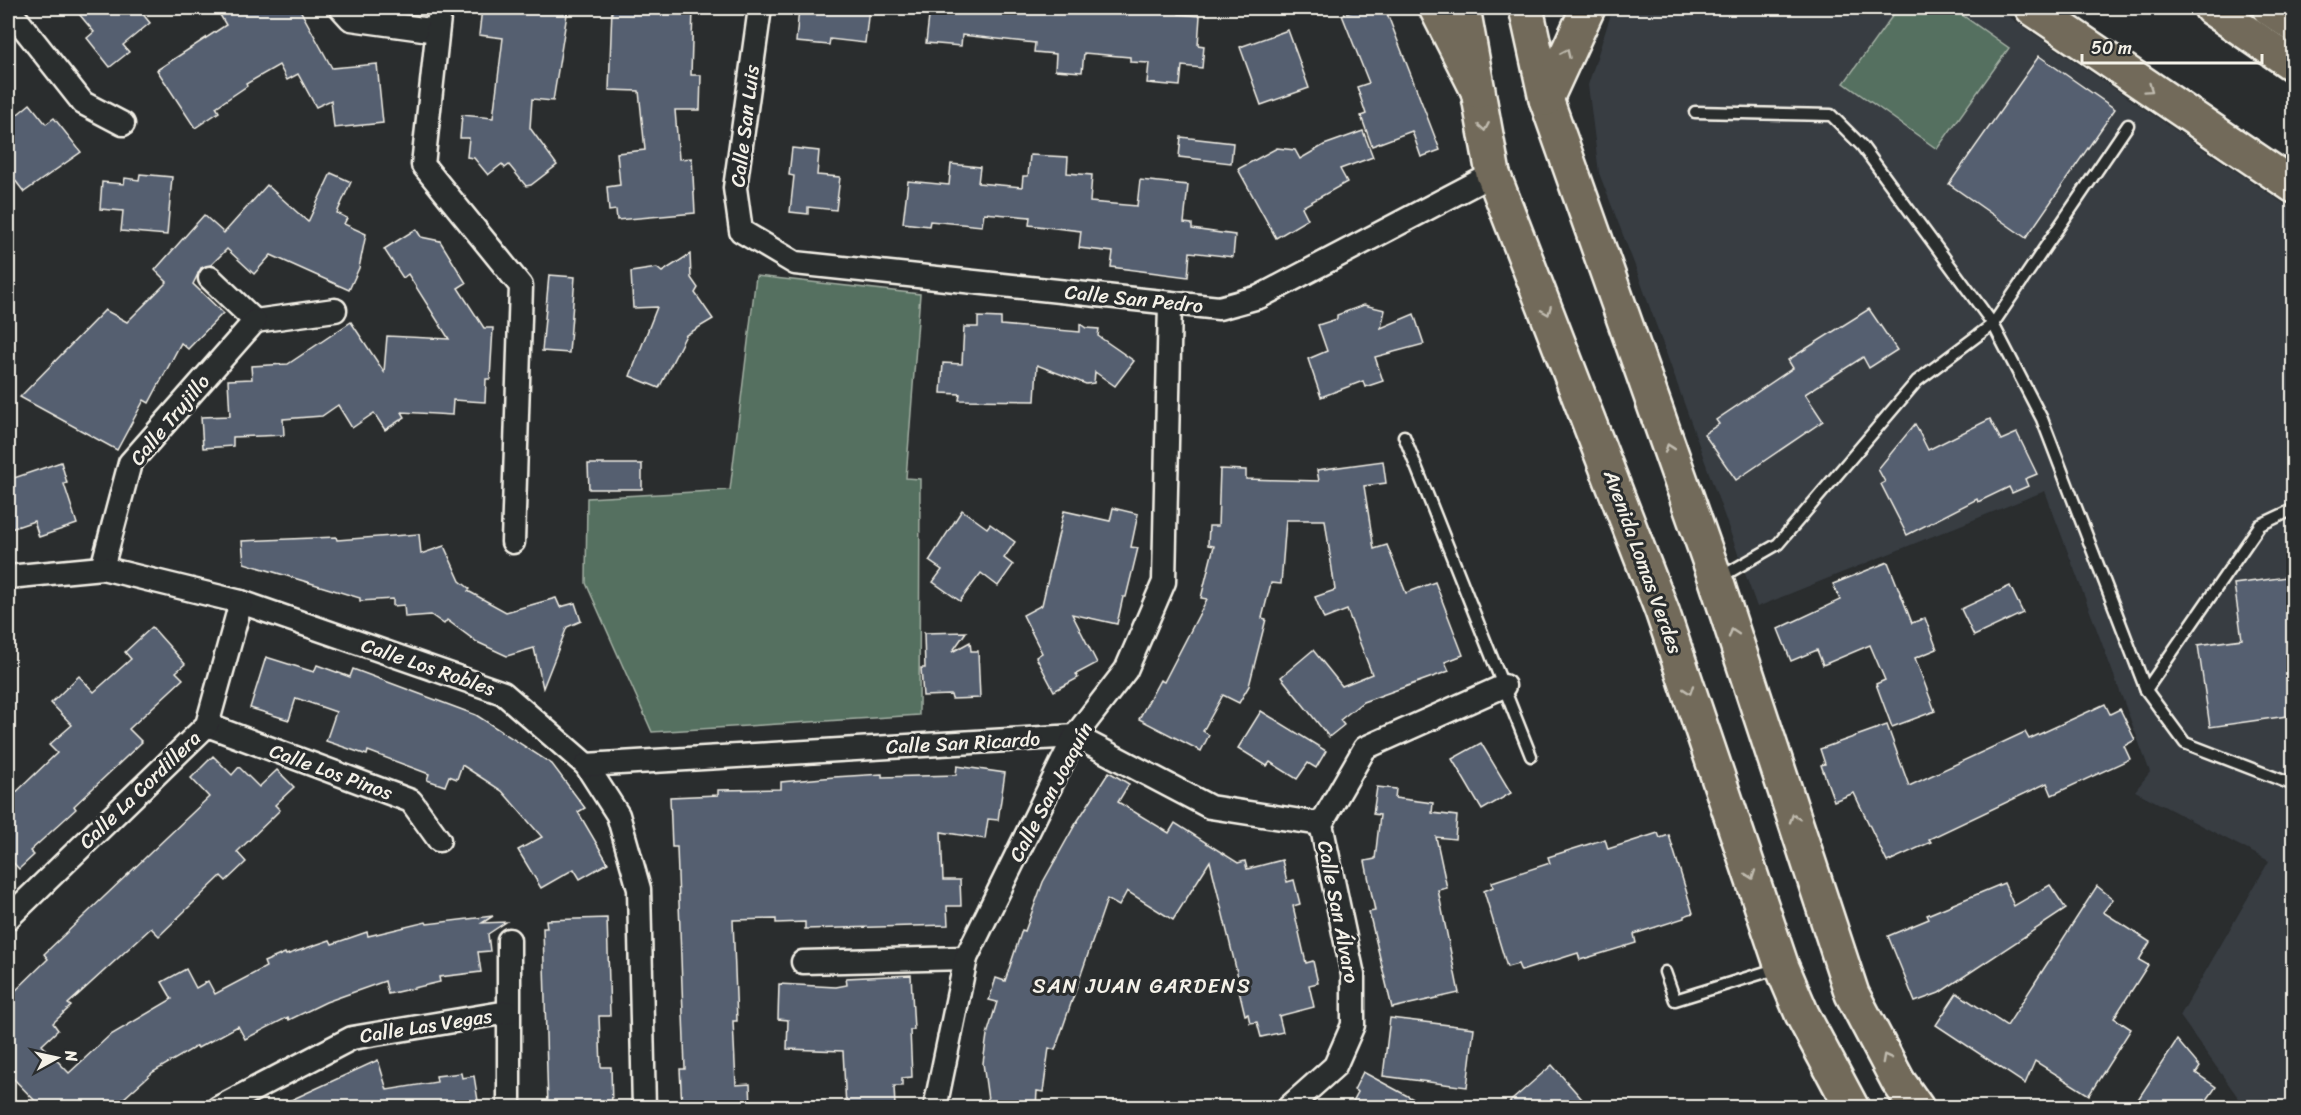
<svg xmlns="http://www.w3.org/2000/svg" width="2301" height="1115" font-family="Sriracha,sans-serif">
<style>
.built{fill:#373c42}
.green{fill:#547060;stroke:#a4b0a4;stroke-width:1.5}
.building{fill:#545f70;stroke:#f4f1e8;stroke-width:1.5}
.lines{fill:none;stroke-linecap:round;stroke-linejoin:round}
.lane-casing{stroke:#f4f1e8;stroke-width:15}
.street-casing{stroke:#f4f1e8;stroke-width:27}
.primary-casing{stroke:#f4f1e8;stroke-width:38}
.highway-casing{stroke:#f4f1e8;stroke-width:38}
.lane{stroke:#2a2d2e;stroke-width:10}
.street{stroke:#2a2d2e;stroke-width:22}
.primary{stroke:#726b5a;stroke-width:33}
.highway{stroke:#726b5a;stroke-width:33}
.oneway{stroke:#c0bbaf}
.labels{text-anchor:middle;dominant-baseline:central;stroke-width:6;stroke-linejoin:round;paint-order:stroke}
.street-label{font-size:20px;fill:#f4f1e8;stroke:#2a2d2e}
.neighbourhood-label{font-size:21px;letter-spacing:1.5px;fill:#f4f1e8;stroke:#2a2d2e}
</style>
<rect width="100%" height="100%" fill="#2a2d2e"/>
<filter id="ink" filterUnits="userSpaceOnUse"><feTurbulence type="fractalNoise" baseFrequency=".0167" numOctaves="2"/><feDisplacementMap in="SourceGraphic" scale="12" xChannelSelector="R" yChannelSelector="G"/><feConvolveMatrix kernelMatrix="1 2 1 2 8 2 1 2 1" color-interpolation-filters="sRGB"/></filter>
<g filter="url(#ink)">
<polygon class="built" points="1619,8 1996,8 2293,210 2293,1107 2245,1107 2180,1016 2269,861 2135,791 2150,772 2045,491 1757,607 1635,266 1599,173 1588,85 1611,14"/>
<g class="green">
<polygon points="1898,8 1952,8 2009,48 1937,149 1844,83"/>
<polygon points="756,276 920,294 906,478 920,479 919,715 652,732 586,583 587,498 730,490"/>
</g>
<g class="building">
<polygon points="74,8 138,8 150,23 123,45 129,52 110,67 87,38 94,32"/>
<polygon points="216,8 299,8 332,68 377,64 383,123 334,128 331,100 316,107 298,74 287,80 279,65 246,84 247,86 216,107 219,112 195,128 157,70 226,25"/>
<polygon points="482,8 568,8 553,101 532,99 530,128 557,165 531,185 526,186 509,165 505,168 502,164 488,175 474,158 467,157 469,138 460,138 462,115 493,118 503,38 479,35"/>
<polygon points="612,8 693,8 691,75 701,75 700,110 675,110 679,159 692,158 695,213 617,220 616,210 609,211 607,187 620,185 617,153 645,150 639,91 609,90"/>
<polygon points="799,8 869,8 865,43 830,39 829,45 796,42"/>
<polygon points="930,8 1180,8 1179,14 1200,16 1198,45 1204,46 1202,68 1182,66 1180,86 1147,83 1149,63 1130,62 1130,57 1084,53 1082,72 1055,70 1056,54 1034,52 1035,43 962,35 961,46 926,43"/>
<polygon points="1362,8 1385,8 1440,150 1421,157 1412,131 1372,146 1361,116 1366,114 1357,87 1369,83 1342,15"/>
<polygon points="1288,30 1309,88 1261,105 1240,47"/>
<polygon points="2039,56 2115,109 2026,238 1949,184"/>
<polygon points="30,104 46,124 54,118 81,152 24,192 8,171 8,122"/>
<polygon points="1363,131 1373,157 1340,169 1347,182 1302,207 1308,219 1276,238 1238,169 1277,148 1295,150 1300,159 1324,145"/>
<polygon points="1181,137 1233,143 1231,163 1179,157"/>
<polygon points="792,148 819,151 817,175 840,177 836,210 808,207 808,214 790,212 794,176 789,175"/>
<polygon points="1030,155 1068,157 1067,173 1092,175 1090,202 1137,206 1140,180 1188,185 1184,223 1192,224 1192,229 1235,235 1233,257 1190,252 1188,277 1111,267 1113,252 1079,248 1081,231 1029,225 1030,217 984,213 982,226 930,221 929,226 903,223 908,181 949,185 951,164 980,167 978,183 1022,187 1023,176 1028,176"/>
<polygon points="331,173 351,182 337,213 347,218 344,224 366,234 359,268 349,290 271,255 254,274 227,249 211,265 201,268 193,284 223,313 188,349 181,343 149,403 144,400 117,450 20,397 105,310 127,322 167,282 155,270 204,215 224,233 267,185 308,222"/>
<polygon points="140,174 172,177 167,235 121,231 123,211 100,209 102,182 124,184 125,178 139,180"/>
<polygon points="416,229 421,237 440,241 466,283 458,288 484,328 493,328 490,379 486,379 485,402 453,400 452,415 402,412 405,417 385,430 374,413 352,428 338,405 322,416 283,419 284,435 233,437 233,446 203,448 201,417 230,416 228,380 252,379 251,366 288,364 351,322 384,372 387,336 449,339 408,274 403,278 384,249"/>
<polygon points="690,254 691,278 698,288 695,293 713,319 686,335 659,388 630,376 657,307 633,308 631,272 657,268 662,272"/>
<polygon points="549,275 575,277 569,353 542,351"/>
<polygon points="1364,305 1385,310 1381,328 1414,314 1424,344 1375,357 1383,381 1365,387 1363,381 1321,397 1308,359 1327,351 1318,325 1337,319 1337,315"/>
<polygon points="1869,309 1897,350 1869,368 1863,357 1805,394 1823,421 1736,480 1704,434 1719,424 1716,420 1793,368 1788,360"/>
<polygon points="978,317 1001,318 1001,325 1080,332 1080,324 1086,328 1099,329 1098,336 1134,361 1115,386 1095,372 1094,383 1086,384 1037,365 1035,401 959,400 960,394 941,393 943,363 962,364 964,327 978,327"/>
<polygon points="1990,419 2001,440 2017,433 2037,474 2025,479 2028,486 2012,493 2009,487 1978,502 1977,499 1907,535 1881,484 1885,482 1878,469 1915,424 1928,450"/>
<polygon points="1383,461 1386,483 1364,486 1374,549 1387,545 1406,593 1435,582 1463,655 1445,662 1449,671 1363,702 1340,720 1344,725 1329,737 1281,677 1313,650 1342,686 1372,674 1347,610 1324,619 1315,597 1335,590 1325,520 1286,520 1281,584 1271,583 1262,618 1266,619 1249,686 1239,703 1223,695 1203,731 1209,735 1201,751 1139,719 1160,680 1164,682 1207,599 1201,598 1214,546 1208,545 1209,526 1218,526 1220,469 1246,470 1246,479 1319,481 1317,470"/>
<polygon points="61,462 67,483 64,484 77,524 39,537 34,521 8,530 8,480"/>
<polygon points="588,464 642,464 642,489 589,489"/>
<polygon points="1113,508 1138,514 1131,547 1138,548 1126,597 1123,597 1117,624 1072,614 1097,663 1076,674 1078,678 1054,691 1036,657 1042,653 1023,615 1042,605 1064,511 1110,521"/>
<polygon points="962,510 987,528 990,524 1015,542 1004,558 1013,565 998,586 981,573 960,601 933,582 942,570 929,561"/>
<polygon points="419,534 421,554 444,546 460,581 470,589 468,591 506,612 556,598 560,607 575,603 581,621 567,627 543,688 534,648 507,656 477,642 447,620 444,624 431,615 405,617 404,605 393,606 393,599 360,601 360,598 244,563 242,541 336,537 337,540"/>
<polygon points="1888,562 1912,623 1925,618 1937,649 1915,658 1935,711 1892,727 1876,684 1885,680 1870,645 1823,665 1817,650 1791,661 1778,629 1840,600 1833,584"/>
<polygon points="2294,576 2294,715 2210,727 2198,645 2242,639 2234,584"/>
<polygon points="2010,586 2023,613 1974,636 1961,609"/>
<polygon points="152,627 185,664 176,672 183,679 129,729 142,742 74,806 76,809 30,851 34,855 19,869 8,857 8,800 57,753 49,745 72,725 51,703 79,676 94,692 131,659 125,652"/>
<polygon points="966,632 952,652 970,642 971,651 978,651 980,698 952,699 951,695 923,696 921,668 925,668 924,633"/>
<polygon points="266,657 314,672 317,665 350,677 353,669 476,715 552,764 585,808 578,812 608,863 580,879 574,869 541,888 518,850 542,837 502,791 462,765 457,779 449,776 445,786 427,780 429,774 368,751 367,755 326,741 336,712 296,698 289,720 250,708"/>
<polygon points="2105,704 2110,714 2120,709 2135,740 2124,746 2130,759 2052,795 2047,783 1929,839 1931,842 1887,862 1854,793 1834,801 1821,765 1825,764 1820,749 1887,725 1909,786 2025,732 2029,739"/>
<polygon points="1261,711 1326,751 1316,768 1308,763 1297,779 1270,762 1267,766 1238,748"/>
<polygon points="1481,743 1511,793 1482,810 1452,759"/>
<polygon points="213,756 232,775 239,767 259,787 277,770 294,787 275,805 280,810 237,852 246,862 226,881 221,876 159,936 151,928 68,1004 71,1006 53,1023 58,1030 42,1045 69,1073 109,1036 172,999 162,982 186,969 196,988 208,981 215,994 266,967 264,962 285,953 286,955 330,940 332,944 367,932 368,936 426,922 427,924 493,916 482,923 506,922 488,934 490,951 478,952 481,972 439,977 440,982 388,994 385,981 326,1002 289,1020 288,1017 245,1039 238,1026 198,1048 197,1046 153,1072 114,1107 41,1107 8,1073 8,998 48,959 44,954 209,797 191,778"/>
<polygon points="957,766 1005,773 998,820 988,819 985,839 941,832 943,880 960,880 961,906 947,906 948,925 805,929 805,922 776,923 776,919 733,920 737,1021 733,1021 736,1085 750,1084 751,1107 682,1107 680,1069 685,1069 677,847 672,847 670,797 718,795 718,790 781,789 781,782 834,777 882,774 882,777 956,775"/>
<polygon points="1109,772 1129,784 1118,802 1169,833 1175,823 1238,863 1245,861 1247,869 1282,860 1287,882 1294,880 1300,904 1293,906 1306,963 1313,961 1318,983 1309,985 1314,1007 1279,1016 1283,1032 1261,1037 1257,1022 1250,1023 1248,1014 1245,1015 1238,986 1240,985 1210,861 1173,920 1127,891 1119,906 1107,899 1055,1050 1049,1048 1043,1092 1037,1091 1036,1107 989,1107 983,1063 987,1035 997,1002 989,1000 996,978 1005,981 1022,930 1025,931 1043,882 1075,825"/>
<polygon points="1377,787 1396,789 1395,798 1433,803 1432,813 1457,816 1455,839 1436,837 1447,888 1438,890 1459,993 1392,1008 1369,912 1375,911 1365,861 1375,859 1380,815 1373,814"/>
<polygon points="1658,833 1660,838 1669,835 1693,913 1684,916 1684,918 1634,934 1636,943 1580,960 1578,953 1521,971 1518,964 1507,967 1484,891 1493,887 1492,882 1550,863 1548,857 1605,839 1608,849"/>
<polygon points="2004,883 2014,906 2050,885 2066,909 1939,993 1915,1002 1888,936 1929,919 1927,915"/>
<polygon points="2097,886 2113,899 2103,912 2150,942 2139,960 2148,965 2114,1018 2131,1029 2089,1095 2035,1061 2025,1084 1936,1025 1957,993 2007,1026"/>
<polygon points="607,918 610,1016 599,1016 601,1067 611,1067 612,1107 548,1107 543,928 547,928 546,920"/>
<polygon points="911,975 914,1030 910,1030 912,1077 902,1078 902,1086 894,1086 895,1107 846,1107 843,1051 787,1049 788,1020 778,1019 779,984 836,987 847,985 846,978"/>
<polygon points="1390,1018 1474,1028 1467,1087 1383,1076"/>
<polygon points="2177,1040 2200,1067 2196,1073 2216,1087 2202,1107 2133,1107"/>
<polygon points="378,1060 387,1090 437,1082 436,1076 461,1073 462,1078 474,1076 479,1107 276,1107"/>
<polygon points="1552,1065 1589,1107 1504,1107"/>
<polygon points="1363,1072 1428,1107 1350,1107 1358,1092 1354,1090"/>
</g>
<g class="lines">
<g class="lane-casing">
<g id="lane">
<polyline points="1695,112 1831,115 1862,146 1993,324 2042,419 2146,690 2185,743 2294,785"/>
<polyline points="1404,436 1531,756"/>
<polyline points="1719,578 1778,544 1917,381 1993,324 2128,125"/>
<polyline points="2146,690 2260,525 2294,509"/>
<polyline points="1665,972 1675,1000 1779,968"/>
</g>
</g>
<g class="street-casing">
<g id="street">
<polyline points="8,8 83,103 123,124"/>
<polyline points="341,8 351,19 437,31"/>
<polyline points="440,8 423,165 521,286 513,542"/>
<polyline points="760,8 735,188 741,231 795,263 1219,308 1259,297 1493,174"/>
<polyline points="210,278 255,321 335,310"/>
<polyline points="102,568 130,463 255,321"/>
<polyline points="8,577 102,568 241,602 503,693 586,765 618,815 639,889 644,1108"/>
<polyline points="207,725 411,801 439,840"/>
<polyline points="586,765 1075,736 1210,807 1321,824"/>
<polyline points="8,918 207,725 241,602"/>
<polyline points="509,940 509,1108"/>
<polyline points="803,962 966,958"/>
<polyline points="218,1108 352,1038 508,1012"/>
<polyline points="935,1108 966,958 1075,736 1126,670 1164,582 1170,303"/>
<polyline points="1288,1108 1335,1066 1353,1025 1353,975 1321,824 1365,748 1504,686"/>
</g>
</g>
<g class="primary-casing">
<g id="primary">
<polyline points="1463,8 1493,174 1662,611 1782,967 1802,1014 1852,1108"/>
<polyline points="1526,8 1546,99 1716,580 1852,994 1898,1081 1917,1108"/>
</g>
</g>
<g class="highway-casing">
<g id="highway">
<polyline points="1436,8 1478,91"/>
<polyline points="2032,8 2294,186"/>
<polyline points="2211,8 2294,65"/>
<polyline points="2269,8 2294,25"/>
<polyline points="1546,99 1588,8"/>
</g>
</g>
<use href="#lane" class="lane"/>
<use href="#street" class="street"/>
<use href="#primary" class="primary"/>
<use href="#highway" class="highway"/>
</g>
<defs><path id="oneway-chevron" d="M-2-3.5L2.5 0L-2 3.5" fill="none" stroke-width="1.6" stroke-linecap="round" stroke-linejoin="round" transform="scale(1.5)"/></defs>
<g class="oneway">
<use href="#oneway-chevron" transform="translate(1566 53) rotate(-66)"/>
<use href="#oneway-chevron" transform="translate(2149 89) rotate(35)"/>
<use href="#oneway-chevron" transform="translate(1484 127) rotate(80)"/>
<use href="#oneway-chevron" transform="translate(1547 311) rotate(68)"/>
<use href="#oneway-chevron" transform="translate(1669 448) rotate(-109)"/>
<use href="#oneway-chevron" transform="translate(1733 633) rotate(-108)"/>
<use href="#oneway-chevron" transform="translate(1689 690) rotate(71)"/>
<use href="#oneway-chevron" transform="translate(1794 818) rotate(-108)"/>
<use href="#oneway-chevron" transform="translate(1751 875) rotate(71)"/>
<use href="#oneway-chevron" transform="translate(1886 1058) rotate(-118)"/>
</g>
</g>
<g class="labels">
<g class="street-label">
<text transform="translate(745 126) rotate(-83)">Calle San Luis</text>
<text transform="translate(1134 299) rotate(6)">Calle San Pedro</text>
<text transform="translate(170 420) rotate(-50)">Calle Trujillo</text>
<text transform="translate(1643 562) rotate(70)">Avenida Lomas Verdes</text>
<text transform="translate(428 667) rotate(19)">Calle Los Robles</text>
<text transform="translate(963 743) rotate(-3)">Calle San Ricardo</text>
<text transform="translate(331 772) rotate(20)">Calle Los Pinos</text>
<text transform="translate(140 790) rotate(-44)">Calle La Cordillera</text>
<text transform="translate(1051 792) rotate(-62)">Calle San Joaquín</text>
<text transform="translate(1338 912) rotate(79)">Calle San Álvaro</text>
<text transform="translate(426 1026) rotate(-9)">Calle Las Vegas</text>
</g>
<g class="neighbourhood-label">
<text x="1142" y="986">SAN JUAN GARDENS</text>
</g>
</g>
<rect width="2301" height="1115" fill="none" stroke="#2a2d2e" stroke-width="30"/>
<rect x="15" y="15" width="2271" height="1085" fill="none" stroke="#f4f1e8" stroke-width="2" filter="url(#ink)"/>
<g transform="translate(57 1058) rotate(82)" stroke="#2a2d2e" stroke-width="4.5" paint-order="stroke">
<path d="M0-4.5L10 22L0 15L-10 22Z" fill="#f4f1e8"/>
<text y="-9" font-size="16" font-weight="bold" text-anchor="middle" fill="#f4f1e8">N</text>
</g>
<path d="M2082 54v9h180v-9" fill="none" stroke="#f4f1e8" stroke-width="3"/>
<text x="2091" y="54" font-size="18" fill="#f4f1e8" stroke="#2a2d2e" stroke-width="4.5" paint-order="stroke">50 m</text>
</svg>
